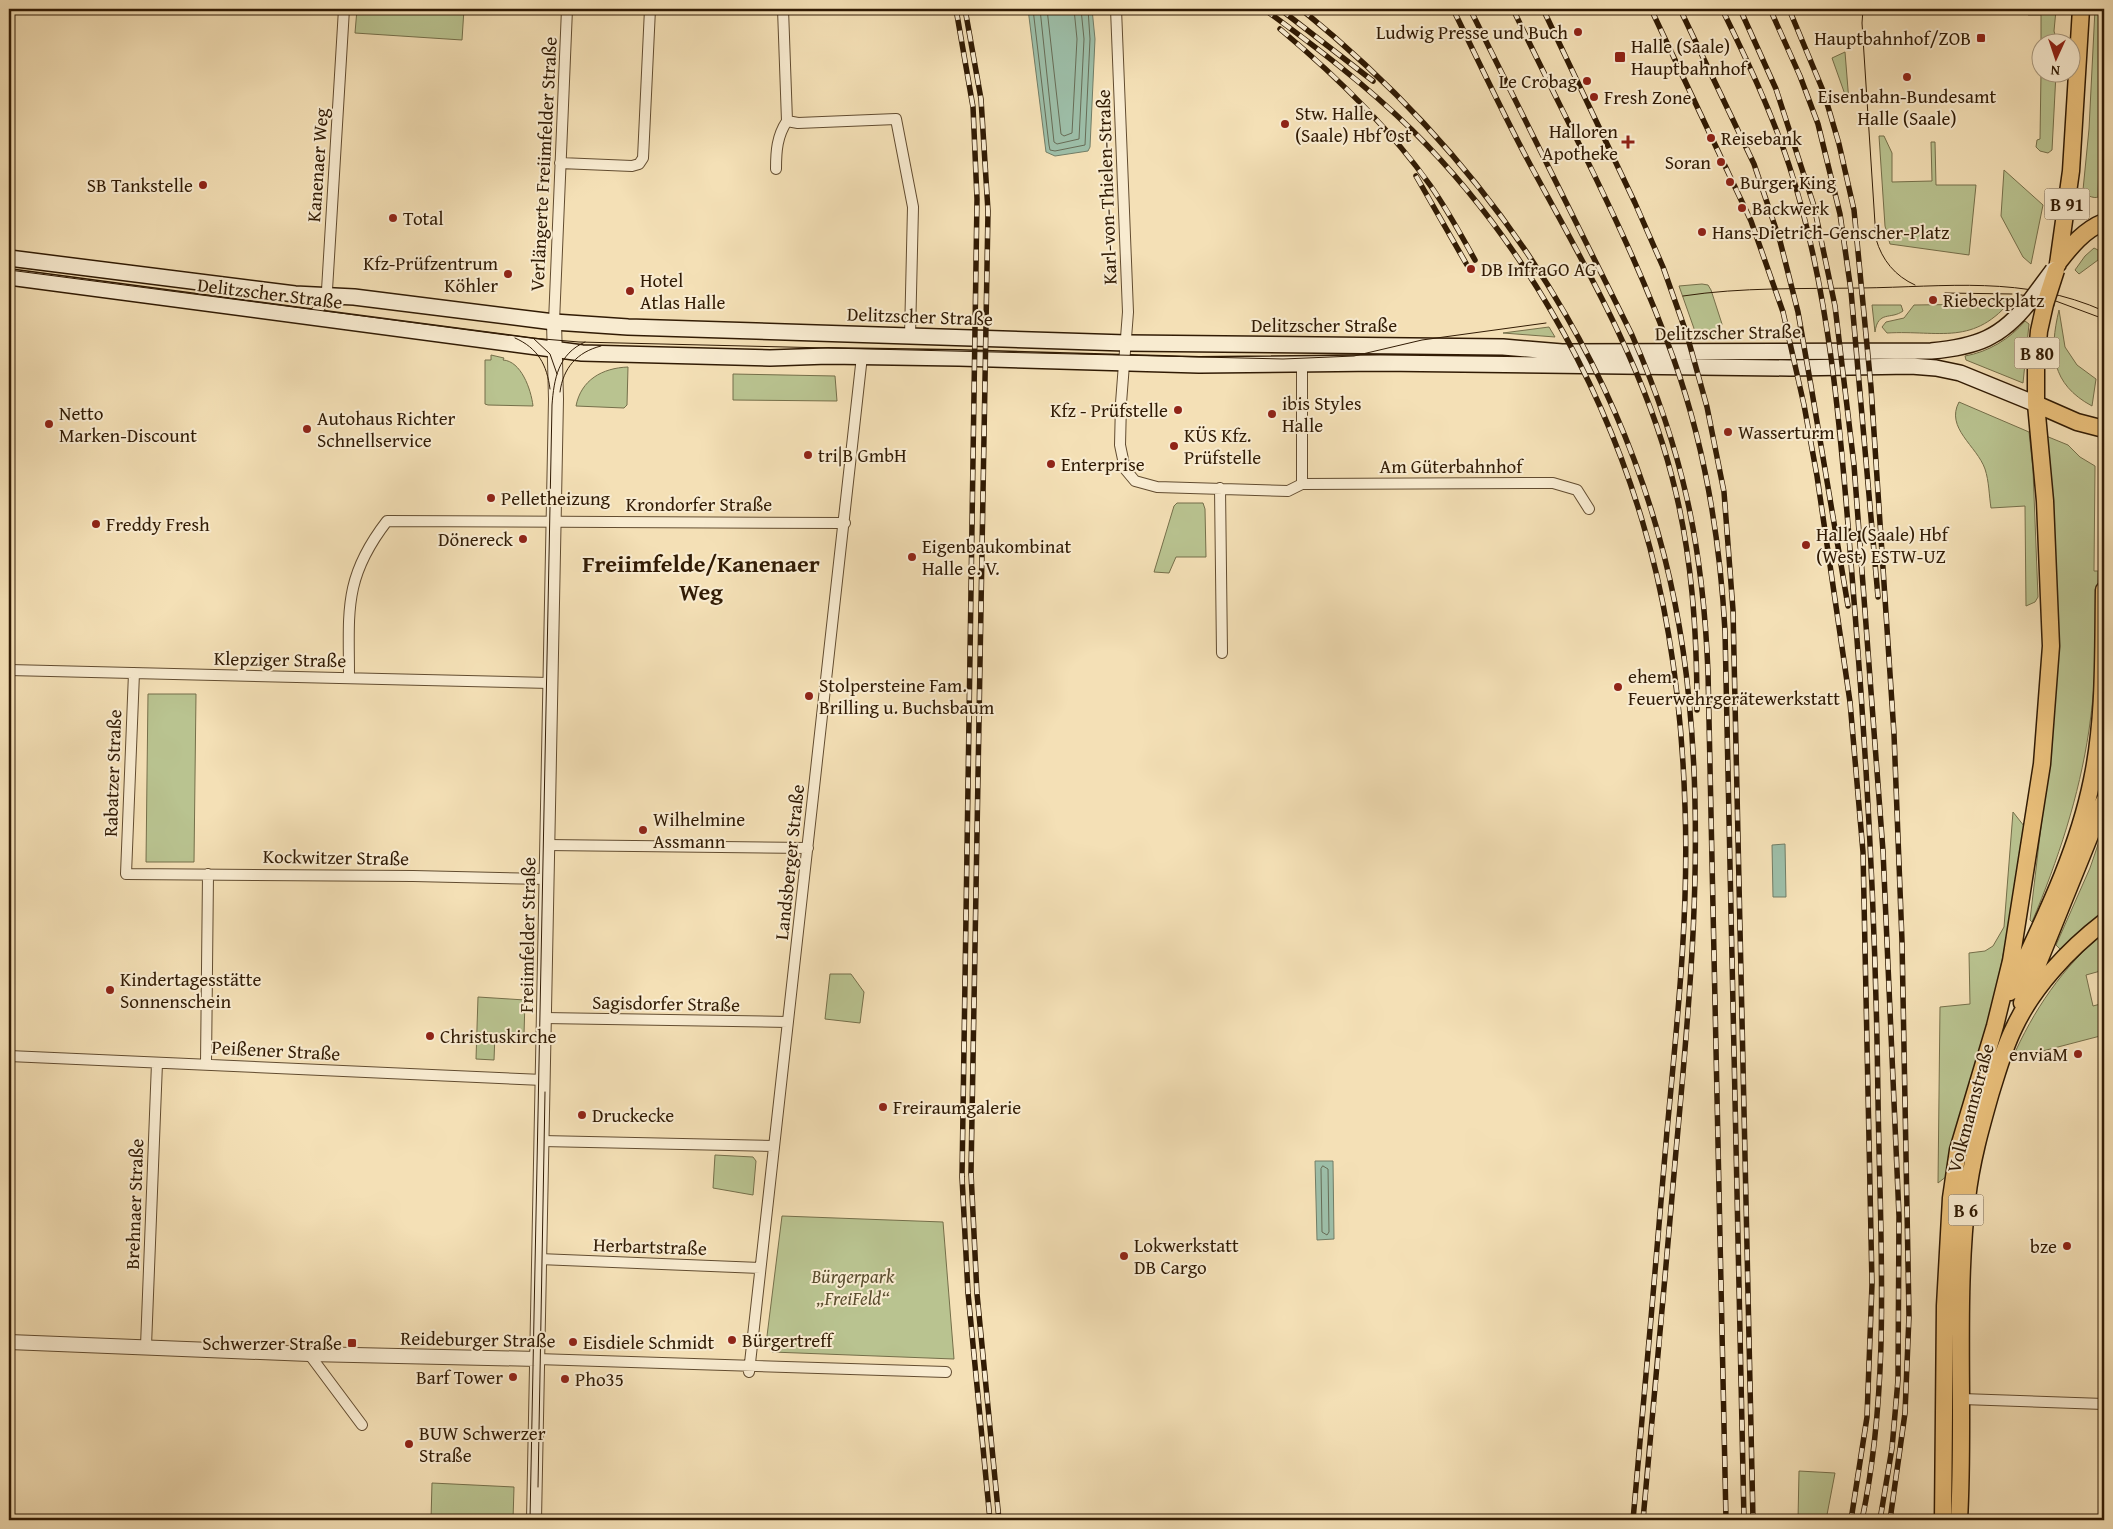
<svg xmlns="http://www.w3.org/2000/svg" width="2113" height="1529" font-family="'Gentium Book Plus',serif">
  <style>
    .green { fill: #b9c390; stroke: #756f4a }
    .water { fill: #9dbea8; stroke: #727d66 }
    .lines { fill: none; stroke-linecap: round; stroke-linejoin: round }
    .shore { stroke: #676c56; stroke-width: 1 }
    .minor-casing { stroke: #624c30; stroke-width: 12 }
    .tertiary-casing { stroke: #624c30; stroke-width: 16 }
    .secondary-casing { stroke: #311b04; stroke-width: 18 }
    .primary-casing { stroke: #311b04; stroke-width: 19 }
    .minor { stroke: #f8ebd0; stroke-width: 10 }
    .tertiary { stroke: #f8ebd0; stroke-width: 14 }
    .secondary { stroke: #f8ebd0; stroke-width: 15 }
    .primary { stroke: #eac07b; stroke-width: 16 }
    .tram { stroke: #311b04; stroke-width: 1 }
    .rail-casing { stroke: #311b04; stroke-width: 5.5 }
    .rail { stroke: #f8ebd0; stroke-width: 4; stroke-dasharray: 11; stroke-linecap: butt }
    .secondary-bridge-casing { stroke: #311b04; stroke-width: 18; stroke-linecap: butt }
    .primary-bridge-casing { stroke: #311b04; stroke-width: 19; stroke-linecap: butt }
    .secondary-bridge { stroke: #f8ebd0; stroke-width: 15 }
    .primary-bridge { stroke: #eac07b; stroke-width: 16 }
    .poi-dot { fill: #8f2418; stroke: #f8ebd0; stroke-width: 2 }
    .labels { text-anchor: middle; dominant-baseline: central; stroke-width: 4; stroke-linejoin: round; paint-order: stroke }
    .shield { fill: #f8ebd0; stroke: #6d5941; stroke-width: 1 }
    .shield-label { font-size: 18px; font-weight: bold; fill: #311b04 }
    .poi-label { font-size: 19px; fill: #311b04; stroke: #f8ebd0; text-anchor: start }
    .street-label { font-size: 19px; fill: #311b04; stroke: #f8ebd0 }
    .park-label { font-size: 19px; font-style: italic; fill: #5a4d2e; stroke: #f8ebd0 }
    .district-label { font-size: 24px; font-weight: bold; fill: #311b04; stroke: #f8ebd0 }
  </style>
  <rect width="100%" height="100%" fill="#f4e0b6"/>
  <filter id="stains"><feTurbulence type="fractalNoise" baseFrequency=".004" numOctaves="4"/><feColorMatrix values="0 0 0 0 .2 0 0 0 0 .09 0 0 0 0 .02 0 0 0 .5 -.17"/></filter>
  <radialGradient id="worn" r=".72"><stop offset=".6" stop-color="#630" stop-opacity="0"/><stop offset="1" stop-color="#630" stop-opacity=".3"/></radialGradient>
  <path class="green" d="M 357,9 L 464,9 L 462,40 L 355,33 Z
    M 2033,9 L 2056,10 L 2054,31 L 2057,42 L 2041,42 L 2041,15 L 2028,15 Z
    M 2095,9 L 2103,9 L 2098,197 C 2094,199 2084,195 2083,190 L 2089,129 Z
    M 1845,52 L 1849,102 L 1848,103 L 1832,58 Z
    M 2041,73 L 2056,73 L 2052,150 L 2048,153 L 2040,151 L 2036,147 L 2037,140 L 2040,139 Z
    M 1879,136 L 1884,136 L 1892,153 L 1892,182 L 1932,181 L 1931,142 L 1935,142 L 1936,185 L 1976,185 L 1969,255 L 1890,244 L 1885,226 Z
    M 2004,170 L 2043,205 L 2031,264 L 2023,257 L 2001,216 Z
    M 2094,248 L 2098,250 L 2098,260 L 2079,274 L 2075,270 L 2085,256 Z
    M 1702,284 L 1708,285 L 1711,290 L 1722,324 L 1719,332 L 1710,338 L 1697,337 L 1679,286 Z
    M 1994,297 L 2013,298 C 1974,347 1940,330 1887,333 L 1882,327 L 1886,322 L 1904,318 L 1914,305 L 1994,304 Z
    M 1872,305 L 1901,305 L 1903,311 C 1891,320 1878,310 1875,332 Z
    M 2059,310 L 2065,347 L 2077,365 L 2096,379 L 2092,406 C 2051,384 2049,352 2059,310 Z
    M 2025,321 L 2029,324 L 2023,383 L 1966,360 L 1965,356 C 1988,352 2010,339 2025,321 Z
    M 1549,327 L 1555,337 L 1503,333 Z
    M 491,355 L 504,358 L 503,360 C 521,361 531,389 533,406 L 488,405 L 485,404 L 485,360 L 491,360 Z
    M 628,367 L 627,405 L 624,408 L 576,406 C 581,380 602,368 628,367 Z
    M 733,374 L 835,376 L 837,401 L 733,400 Z
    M 1959,402 L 2029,432 L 2033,470 L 2038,597 L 2035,602 L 2026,606 L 2025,506 L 1991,508 C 1989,495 1989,481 1985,469 C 1977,446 1945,428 1959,402 Z
    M 2046,436 L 2068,445 L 2080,457 L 2095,466 L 2094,571 L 2098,571 C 2096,624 2097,678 2089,730 C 2079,797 2058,860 2032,922 L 2030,920 L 2052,733 Z
    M 1177,503 L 1203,503 L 1205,509 L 1206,557 L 1176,557 L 1169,573 L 1154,572 L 1174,506 Z
    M 148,694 L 196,694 L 194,862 L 146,862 Z
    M 2013,812 L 2028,831 L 1990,1020 L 1952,1142 L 1947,1176 L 1938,1183 L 1940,1007 L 1970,1004 L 1969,953 L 1985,951 L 1993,946 L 2004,927 Z
    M 2104,827 L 2104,913 L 2060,949 L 2056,945 L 2090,868 Z
    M 2104,933 L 2104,970 L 2086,975 L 2093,1006 L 2104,1003 L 2104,1035 L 2012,1059 C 2033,1011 2063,966 2104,933 Z
    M 830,974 L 851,974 L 864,992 L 860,1023 L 825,1019 Z
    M 478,997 L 525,1000 L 524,1035 L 495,1034 L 494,1060 L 476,1059 Z
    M 715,1155 L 753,1157 L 756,1161 L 753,1195 L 713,1188 Z
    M 782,1216 L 943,1222 L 954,1359 L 772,1352 L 766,1344 Z
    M 1799,1471 L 1835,1473 L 1826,1520 L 1798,1520 Z
    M 432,1483 L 514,1487 L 513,1520 L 431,1520 Z"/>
  <path class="water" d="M 1028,9 L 1092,9 L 1095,39 L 1090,147 L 1088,151 L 1055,156 L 1046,152 Z
    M 1785,844 L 1786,897 L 1773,897 L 1772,845 Z
    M 1315,1161 L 1333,1161 L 1334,1239 L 1317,1240 Z"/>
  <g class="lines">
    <path class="shore" d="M 1033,9 L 1049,145 L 1050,150 L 1055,151 L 1085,145 L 1090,39 L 1088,9
      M 1040,9 L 1054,142 L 1057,144 L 1079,139 L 1084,39 L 1081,9
      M 1047,9 L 1061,134 L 1064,136 L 1072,133 L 1077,39 L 1074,9
      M 1323,1166 L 1328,1169 L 1329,1232 L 1327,1235 L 1322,1232 L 1321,1169 Z"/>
    <g class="minor-casing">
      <path id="minor" d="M 1116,9 L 1128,312 L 1121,403 L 1120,445 L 1125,469 L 1135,481 L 1157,487 L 1288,491 L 1302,484 L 1553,483 L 1577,490 L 1589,509
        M 787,121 L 798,123 L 896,119 L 913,207 L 910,336
        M 560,163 L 632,166 L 639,164 L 643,158 L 650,9
        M 776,169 C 776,151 777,136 787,121 L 783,9
        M 311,319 L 322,304 L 327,290 L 344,9
        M 554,322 L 567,9
        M 1302,484 L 1302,365
        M 1220,488 L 1222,653
        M 9,670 L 550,683
        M 134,673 L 126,874 L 413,876 L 546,879
        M 349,678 C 349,611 343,578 387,521 L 845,523
        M 547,845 L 808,848
        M 544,1018 L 788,1022
        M 9,1056 L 543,1080
        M 206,1064 L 208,874
        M 542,1141 L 774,1146
        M 539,1259 L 760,1268
        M 146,1346 L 157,1063
        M 309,1354 L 362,1425
        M 537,1359 L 946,1372
        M 749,1372 L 862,356
        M 1962,1399 L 2104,1404"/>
    </g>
    <g class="tertiary-casing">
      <path id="tertiary" d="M 9,1342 L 309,1354 L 537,1359
        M 534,1520 L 556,399 L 554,322"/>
    </g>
    <g class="secondary-casing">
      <path id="secondary" d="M 9,258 L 295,294 L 354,297 L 554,322 L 628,327 L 1126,343 L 1503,347 L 1562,352 L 1931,351 C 1976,347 2002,338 2030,301
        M 9,277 L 582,353 L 770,358 L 828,356 L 959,358 L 1199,365 L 1380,363 L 1790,368 L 1911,366 L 1936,368 L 1960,373 L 2036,404"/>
    </g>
    <g class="primary-casing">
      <path id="primary" d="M 2058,263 C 2071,246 2084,230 2104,222
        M 2058,264 L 2071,171 L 2081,9
        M 2036,404 L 2077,422 L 2104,429
        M 2010,992 C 2042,923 2077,854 2092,780 C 2105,718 2103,653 2104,590
        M 2022,1003 L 2104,801
        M 1943,1520 L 1945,1306 L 1951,1198 L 1958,1150 L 1995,1026 L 2011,961 L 2042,764 L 2051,646 L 2045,501 L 2036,404 L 2036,365 L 2039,331 L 2045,304
        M 1959,1520 C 1965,1413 1955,1305 1967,1199 C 1971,1162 1981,1127 1991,1092 C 1998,1070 2004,1048 2014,1028 C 2033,987 2069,949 2104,922"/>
    </g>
    <use href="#minor" class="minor"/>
    <use href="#tertiary" class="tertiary"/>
    <use href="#secondary" class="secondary"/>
    <use href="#primary" class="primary"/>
    <path class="tram" d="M 1863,9 L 1862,23 L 1876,239 C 1882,260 1895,276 1915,285
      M 9,270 L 532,338 L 579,342 L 1283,359 L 1354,356 L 1422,340 L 1546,323
      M 1945,293 L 2012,294
      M 2015,294 L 2053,300 L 2104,319
      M 1683,296 C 1742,287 1802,289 1861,288 C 1946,287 2024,275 2104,311
      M 515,338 C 538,348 547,365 550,389
      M 533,338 L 550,354 L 557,374
      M 560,392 C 563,368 577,352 601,346
      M 538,1487 L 545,1092
      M 530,1520 L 552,405 C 554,379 558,354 585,342"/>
    <g class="rail-casing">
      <path id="rail" d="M 956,9 L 973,107 L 977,199 L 962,1177 L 968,1293 L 990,1520
        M 965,9 L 981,99 L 988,211 L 971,1173 L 977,1294 L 999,1520
        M 1264,9 C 1316,47 1366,85 1412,130 C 1519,236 1599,376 1642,520 C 1670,612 1682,711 1685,807 C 1689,915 1677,1023 1667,1131 C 1656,1261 1645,1390 1633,1520
        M 1280,9 L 1373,81
        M 1301,9 C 1516,183 1663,421 1689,700 C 1704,850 1690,1001 1676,1151 C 1665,1274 1655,1397 1643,1520
        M 1453,9 C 1479,62 1504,116 1532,168 C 1586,267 1644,367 1672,477 C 1692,553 1697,632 1697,710
        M 1470,9 L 1632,335 C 1683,451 1703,546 1708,672 L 1726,1520
        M 1513,9 C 1568,125 1631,239 1674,360 C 1705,447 1720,539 1725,631 L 1744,1520
        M 1543,9 L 1635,203 L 1663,267 L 1687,335 L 1707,407 L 1724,492 L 1733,610 L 1753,1520
        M 1651,9 L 1751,221 L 1783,312 L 1804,405 L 1817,476 L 1850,702 L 1863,852 L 1872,1284 L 1867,1417 L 1851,1520
        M 1680,9 L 1754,164 L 1780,241 L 1798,312 L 1811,386 L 1848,606
        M 1722,9 C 1747,60 1771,111 1789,165 C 1835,305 1843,466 1855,613 C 1868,775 1876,936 1878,1098 C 1880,1239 1891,1381 1862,1520
        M 1740,9 L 1776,89 L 1814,206 L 1835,306 L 1854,465 L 1883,851 L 1899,1216 L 1898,1380 L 1892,1448 L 1880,1520
        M 1770,9 L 1800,76 L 1818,124 L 1840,214 L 1851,291 L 1878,597
        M 1789,9 L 1824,93 L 1839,144 L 1854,210 L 1871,387 L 1894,734 L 1902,941 L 1909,1316 L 1905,1413 L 1890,1520
        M 1280,29 C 1335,75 1388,126 1430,185 C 1447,209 1461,235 1475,260
        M 1416,176 L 1467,265"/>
    </g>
    <use href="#rail" class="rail"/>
    <g class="secondary-bridge-casing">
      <path id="secondary-bridge" d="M 2030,301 L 2053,270"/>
    </g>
    <g class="primary-bridge-casing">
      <path id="primary-bridge" d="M 2045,304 L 2056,270"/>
    </g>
    <use href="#secondary-bridge" class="secondary-bridge"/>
    <use href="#primary-bridge" class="primary-bridge"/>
  </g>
  <g class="poi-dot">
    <circle cx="1578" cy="32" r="5"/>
    <rect x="1976" y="33" width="10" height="10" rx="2.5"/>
    <rect x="1614" y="51" width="12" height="12" rx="2.5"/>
    <circle cx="1907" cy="77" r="5"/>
    <circle cx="1587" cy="81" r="5"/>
    <circle cx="1594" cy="97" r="5"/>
    <circle cx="1285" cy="124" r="5"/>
    <circle cx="1711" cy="138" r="5"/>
    <path d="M1625.5 134.5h5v5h5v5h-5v5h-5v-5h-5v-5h5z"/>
    <circle cx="1721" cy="162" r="5"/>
    <circle cx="1730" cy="182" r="5"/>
    <circle cx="203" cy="185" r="5"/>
    <circle cx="1742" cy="208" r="5"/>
    <circle cx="393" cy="218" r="5"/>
    <circle cx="1702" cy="232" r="5"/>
    <circle cx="1471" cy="269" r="5"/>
    <circle cx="508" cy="274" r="5"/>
    <circle cx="630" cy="291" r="5"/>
    <circle cx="1933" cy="300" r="5"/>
    <circle cx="1178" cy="410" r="5"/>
    <circle cx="1272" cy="414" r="5"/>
    <circle cx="49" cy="424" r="5"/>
    <circle cx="307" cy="429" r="5"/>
    <circle cx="1728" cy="432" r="5"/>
    <circle cx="1174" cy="446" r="5"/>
    <circle cx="808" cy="455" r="5"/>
    <circle cx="1051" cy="464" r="5"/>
    <circle cx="491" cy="498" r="5"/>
    <circle cx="96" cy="524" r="5"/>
    <circle cx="523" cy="539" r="5"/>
    <circle cx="1806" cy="545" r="5"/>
    <circle cx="912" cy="557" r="5"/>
    <circle cx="1618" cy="687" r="5"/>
    <circle cx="809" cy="696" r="5"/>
    <circle cx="643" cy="830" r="5"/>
    <circle cx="110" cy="990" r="5"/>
    <circle cx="430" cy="1036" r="5"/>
    <circle cx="2078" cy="1054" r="5"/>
    <circle cx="883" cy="1107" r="5"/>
    <circle cx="582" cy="1115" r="5"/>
    <circle cx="2067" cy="1246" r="5"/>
    <circle cx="1124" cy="1256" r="5"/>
    <circle cx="732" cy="1340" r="5"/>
    <circle cx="573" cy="1342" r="5"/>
    <rect x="347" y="1338" width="10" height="10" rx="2.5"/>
    <circle cx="513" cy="1377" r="5"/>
    <circle cx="565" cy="1379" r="5"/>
    <circle cx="409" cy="1444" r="5"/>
  </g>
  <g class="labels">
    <g class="shield">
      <rect x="2044.5" y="188.5" width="45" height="31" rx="4"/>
      <rect x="2014.5" y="337.5" width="45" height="31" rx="4"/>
      <rect x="1948.5" y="1194.5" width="35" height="31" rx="4"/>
    </g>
    <g class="shield-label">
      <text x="2067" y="204">B 91</text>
      <text x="2037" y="353">B 80</text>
      <text x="1966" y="1210">B 6</text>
    </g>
    <g class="poi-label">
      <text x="1568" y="32" text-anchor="end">Ludwig Presse und Buch</text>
      <text x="1971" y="38" text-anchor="end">Hauptbahnhof/ZOB</text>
      <text x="1631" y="46">Halle (Saale)<tspan x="1631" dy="22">Hauptbahnhof</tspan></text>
      <text x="1577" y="81" text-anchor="end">Le Crobag</text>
      <text x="1907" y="96" text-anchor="middle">Eisenbahn-Bundesamt<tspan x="1907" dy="22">Halle (Saale)</tspan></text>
      <text x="1604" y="97">Fresh Zone</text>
      <text x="1295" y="113">Stw. Halle<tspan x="1295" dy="22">(Saale) Hbf Ost</tspan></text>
      <text x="1618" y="131" text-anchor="end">Halloren<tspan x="1618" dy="22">Apotheke</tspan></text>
      <text x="1721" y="138">Reisebank</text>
      <text x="1711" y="162" text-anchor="end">Soran</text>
      <text x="1740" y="182">Burger King</text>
      <text x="193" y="185" text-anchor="end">SB Tankstelle</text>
      <text x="1752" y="208">Backwerk</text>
      <text x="403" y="218">Total</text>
      <text x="1712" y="232">Hans-Dietrich-Genscher-Platz</text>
      <text x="498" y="263" text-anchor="end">Kfz-Prüfzentrum<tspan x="498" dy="22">Köhler</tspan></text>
      <text x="1481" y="269">DB InfraGO AG</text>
      <text x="640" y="280">Hotel<tspan x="640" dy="22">Atlas Halle</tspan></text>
      <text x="1943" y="300">Riebeckplatz</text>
      <text x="1282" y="403">ibis Styles<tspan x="1282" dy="22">Halle</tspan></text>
      <text x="1168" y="410" text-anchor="end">Kfz - Prüfstelle</text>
      <text x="59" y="413">Netto<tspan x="59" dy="22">Marken-Discount</tspan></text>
      <text x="317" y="418">Autohaus Richter<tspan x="317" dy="22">Schnellservice</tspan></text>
      <text x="1738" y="432">Wasserturm</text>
      <text x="1184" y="435">KÜS Kfz.<tspan x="1184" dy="22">Prüfstelle</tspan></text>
      <text x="818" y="455">tri|B GmbH</text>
      <text x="1061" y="464">Enterprise</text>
      <text x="501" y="498">Pelletheizung</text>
      <text x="106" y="524">Freddy Fresh</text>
      <text x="1816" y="534">Halle (Saale) Hbf<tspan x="1816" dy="22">(West) ESTW-UZ</tspan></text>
      <text x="513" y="539" text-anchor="end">Dönereck</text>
      <text x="922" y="546">Eigenbaukombinat<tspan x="922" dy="22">Halle e. V.</tspan></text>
      <text x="1628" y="676">ehem.<tspan x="1628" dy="22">Feuerwehrgerätewerkstatt</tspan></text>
      <text x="819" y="685">Stolpersteine Fam.<tspan x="819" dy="22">Brilling u. Buchsbaum</tspan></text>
      <text x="653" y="819">Wilhelmine<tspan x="653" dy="22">Assmann</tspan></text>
      <text x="120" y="979">Kindertagesstätte<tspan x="120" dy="22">Sonnenschein</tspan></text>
      <text x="440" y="1036">Christuskirche</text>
      <text x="2068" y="1054" text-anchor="end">enviaM</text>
      <text x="893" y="1107">Freiraumgalerie</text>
      <text x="592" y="1115">Druckecke</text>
      <text x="1134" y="1245">Lokwerkstatt<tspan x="1134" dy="22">DB Cargo</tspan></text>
      <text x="2057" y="1246" text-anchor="end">bze</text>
      <text x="742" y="1340">Bürgertreff</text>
      <text x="583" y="1342">Eisdiele Schmidt</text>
      <text x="342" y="1343" text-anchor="end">Schwerzer Straße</text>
      <text x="503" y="1377" text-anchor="end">Barf Tower</text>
      <text x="575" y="1379">Pho35</text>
      <text x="419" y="1433">BUW Schwerzer<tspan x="419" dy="22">Straße</tspan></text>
    </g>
    <g class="street-label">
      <text transform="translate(543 164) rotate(-87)">Verlängerte Freiimfelder Straße</text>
      <text transform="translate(317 165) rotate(-86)">Kanenaer Weg</text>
      <text transform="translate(1106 187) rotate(-92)">Karl-von-Thielen-Straße</text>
      <text transform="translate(270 293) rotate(7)">Delitzscher Straße</text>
      <text transform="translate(920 316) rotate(2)">Delitzscher Straße</text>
      <text x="1324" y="325">Delitzscher Straße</text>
      <text transform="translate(1728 332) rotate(-1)">Delitzscher Straße</text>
      <text x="1451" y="466">Am Güterbahnhof</text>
      <text x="699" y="504">Krondorfer Straße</text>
      <text transform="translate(280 659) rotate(1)">Klepziger Straße</text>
      <text transform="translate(112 773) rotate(-88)">Rabatzer Straße</text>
      <text transform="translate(336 857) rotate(1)">Kockwitzer Straße</text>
      <text transform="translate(789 862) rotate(-84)">Landsberger Straße</text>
      <text transform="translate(527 935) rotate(-89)">Freiimfelder Straße</text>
      <text transform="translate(666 1003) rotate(1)">Sagisdorfer Straße</text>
      <text transform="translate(276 1050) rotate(3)">Peißener Straße</text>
      <text transform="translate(1970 1108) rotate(-75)">Volkmannstraße</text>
      <text transform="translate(134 1204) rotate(-88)">Brehnaer Straße</text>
      <text transform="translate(650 1246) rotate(2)">Herbartstraße</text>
      <text transform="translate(478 1339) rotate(1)">Reideburger Straße</text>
    </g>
    <g class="park-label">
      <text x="853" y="1276">Bürgerpark<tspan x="853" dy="22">„FreiFeld“</tspan></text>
    </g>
    <g class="district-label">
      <text x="701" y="563">Freiimfelde/Kanenaer<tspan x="701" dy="28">Weg</tspan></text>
    </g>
  </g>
  <rect width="2113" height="1529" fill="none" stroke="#f4e0b6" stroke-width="30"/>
  <rect x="10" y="10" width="2093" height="1509" fill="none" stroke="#311b04" stroke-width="2.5"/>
  <rect x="15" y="15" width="2083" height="1499" fill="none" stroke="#311b04"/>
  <g transform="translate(2056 58) rotate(183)"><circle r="24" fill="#f8ebd0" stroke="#a8987e"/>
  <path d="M0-4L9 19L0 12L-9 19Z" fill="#8f2418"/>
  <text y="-8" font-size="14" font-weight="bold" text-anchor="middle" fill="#311b04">N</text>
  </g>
  <rect width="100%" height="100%" filter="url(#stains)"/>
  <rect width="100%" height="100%" fill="url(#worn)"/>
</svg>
